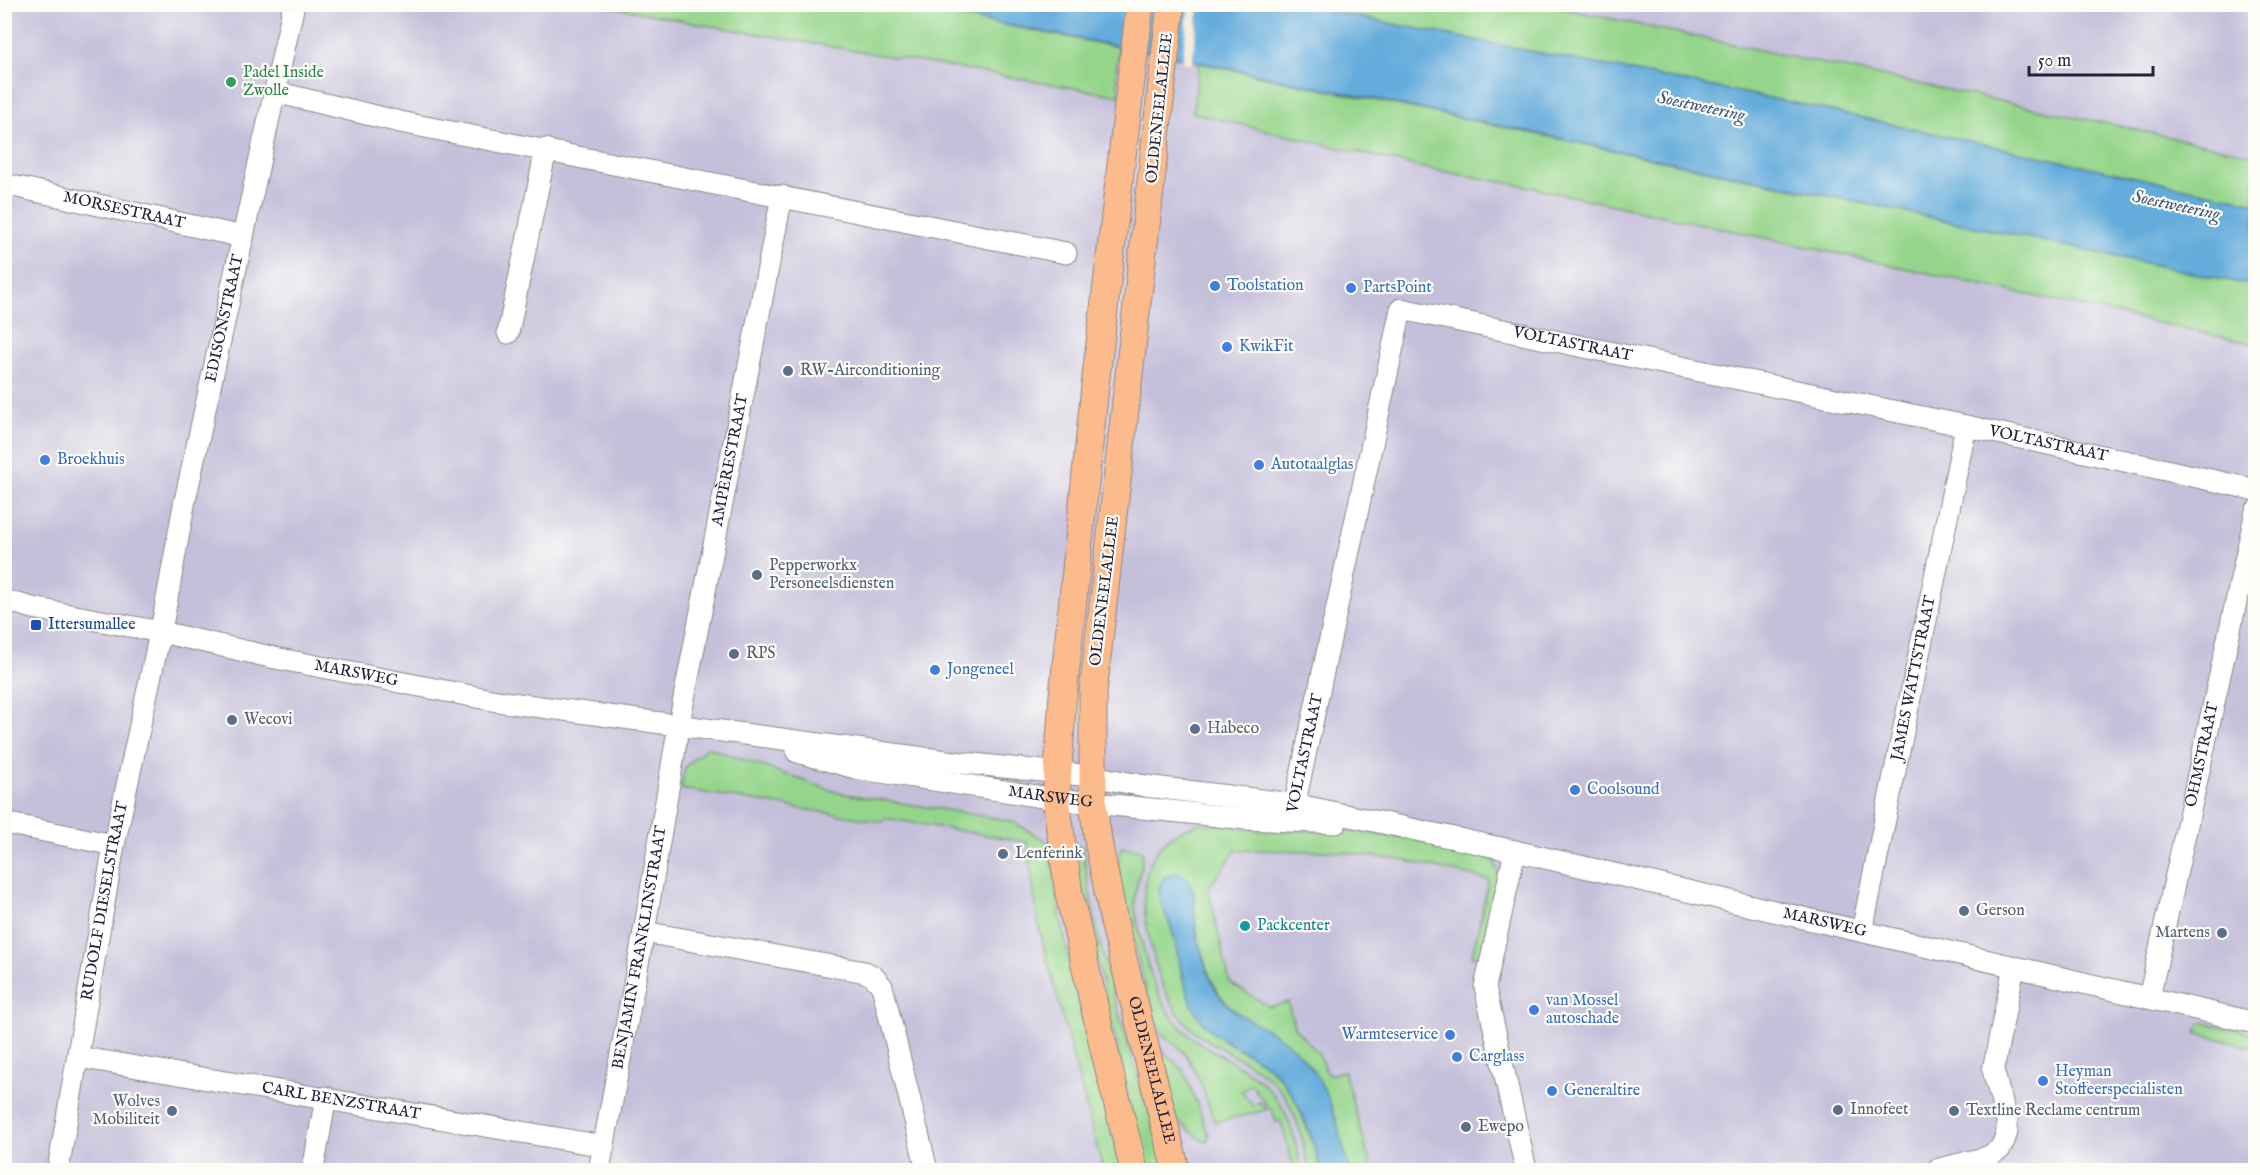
<svg xmlns="http://www.w3.org/2000/svg" width="2260" height="1175" font-family="'IM FELL English',serif">
  <style>
    .industrial { fill: #c5c0da }
    .green { fill: #95d58b; stroke: #5c7c63; stroke-width: 1.5 }
    .water { fill: #63acdb; stroke: #42678b; stroke-width: 1.5 }
    .pier { fill: #f7ead7 }
    .lines { fill: none; stroke-linecap: round; stroke-linejoin: round }
    .minor-casing { stroke: #8c8689; stroke-width: 23 }
    .major-casing { stroke: #8c8689; stroke-width: 29 }
    .minor { stroke: #fff; stroke-width: 21 }
    .major { stroke: #fbbb8c; stroke-width: 27 }
    .leisure-dot { fill: #2e9e5b; stroke: #fdfcf7; stroke-width: 2 }
    .shop-dot { fill: #3f7fe0; stroke: #fdfcf7; stroke-width: 2 }
    .service-dot { fill: #5c6f8a; stroke: #fdfcf7; stroke-width: 2 }
    .transit-dot { fill: #1a4fb4; stroke: #fdfcf7; stroke-width: 2 }
    .culture-dot { fill: #0f9aa8; stroke: #fdfcf7; stroke-width: 2 }
    .labels { text-anchor: middle; dominant-baseline: central; stroke-width: 4.5; stroke-linejoin: round; paint-order: stroke }
    .leisure-label { font-size: 16px; fill: #27864d; stroke: #fdfcf7; text-anchor: start }
    .street-label { font-size: 16px; fill: #22223b; stroke: #fdfcf7 }
    .shop-label { font-size: 16px; fill: #366cbe; stroke: #fdfcf7; text-anchor: start }
    .service-label { font-size: 16px; fill: #4e5e75; stroke: #fdfcf7; text-anchor: start }
    .transit-label { font-size: 16px; fill: #164399; stroke: #fdfcf7; text-anchor: start }
    .culture-label { font-size: 16px; fill: #0d838f; stroke: #fdfcf7; text-anchor: start }
    .water-label { font-size: 18px; font-style: italic; fill: #3c597b; stroke: #fdfcf7 }
  </style>
  <rect width="100%" height="100%" fill="#fdfcf7"/>
  <filter id="ink" filterUnits="userSpaceOnUse"><feTurbulence type="fractalNoise" baseFrequency=".0167" numOctaves="2"/><feDisplacementMap in="SourceGraphic" scale="12" xChannelSelector="R" yChannelSelector="G"/><feConvolveMatrix kernelMatrix="1 2 1 2 8 2 1 2 1" color-interpolation-filters="sRGB"/></filter>
  <filter id="wash" filterUnits="userSpaceOnUse"><feTurbulence type="fractalNoise" baseFrequency=".008" numOctaves="4" result="noise"/><feDisplacementMap in="SourceGraphic" scale="24" xChannelSelector="R" yChannelSelector="G"/><feGaussianBlur stdDeviation="1.35" result="paint"/><feColorMatrix in="noise" values="0 0 0 0 0 0 0 0 0 0 0 0 0 0 0 0 0 1.4 0 .05"/><feComposite in="paint" operator="in"/></filter>
  <g filter="url(#wash)">
    <rect width="100%" height="100%" fill="#f7ead7"/>
    <path class="industrial" d="M 5,5 L 2255,5 L 2255,1170 L 5,1170 Z"/>
    <path class="green" d="M 604,5 L 901,5 L 1119,47 L 1116,72 L 1120,96 L 700,24 Z
      M 1297,5 L 1546,5 L 2255,155 L 2255,203 L 1799,104 Z
      M 1199,63 L 2255,286 L 2255,344 L 1530,187 L 1419,167 L 1193,113 Z
      M 707,747 L 839,793 L 990,817 L 1013,822 L 1050,843 C 1062,954 1094,1063 1123,1170 L 1103,1170 L 1039,928 L 1027,842 L 885,818 L 883,822 L 681,789 L 685,767 Z
      M 1200,823 L 1260,830 L 1356,832 L 1409,838 L 1485,855 L 1495,862 L 1499,875 L 1483,953 L 1476,957 L 1472,956 L 1489,880 L 1407,861 L 1334,851 L 1236,850 L 1208,889 L 1230,983 L 1270,1007 L 1288,1002 L 1294,1027 L 1318,1053 L 1328,1075 L 1344,1071 L 1372,1170 L 1349,1170 L 1339,1132 L 1234,1010 C 1210,990 1201,956 1196,926 C 1192,909 1198,890 1184,876 L 1165,914 L 1172,930 L 1183,980 L 1206,1025 L 1224,1041 L 1262,1061 L 1281,1079 L 1296,1101 L 1314,1146 L 1321,1170 L 1309,1170 C 1303,1143 1298,1112 1280,1090 C 1256,1060 1217,1052 1190,1027 C 1167,1004 1158,977 1151,946 C 1138,893 1138,841 1200,823 Z
      M 1071,845 L 1083,846 C 1095,958 1136,1063 1166,1170 L 1145,1170 Z
      M 1121,847 L 1139,849 L 1143,853 C 1142,868 1136,883 1135,898 C 1134,913 1139,928 1142,943 C 1152,984 1165,1022 1203,1045 C 1230,1062 1261,1074 1279,1102 C 1292,1122 1296,1147 1302,1170 L 1294,1170 L 1281,1121 L 1276,1122 L 1272,1110 L 1270,1110 L 1251,1084 L 1242,1091 L 1253,1106 L 1260,1102 L 1266,1110 L 1215,1122 L 1199,1079 L 1188,1058 L 1181,1049 L 1163,1035 L 1153,1019 L 1121,889 L 1118,863 Z
      M 2206,1023 L 2255,1034 L 2255,1048 L 2196,1033 L 2200,1025 Z
      M 1162,1050 L 1184,1071 L 1208,1133 L 1209,1137 L 1206,1141 L 1203,1141 L 1175,1119 L 1160,1051 Z"/>
    <path class="water" d="M 901,5 L 1297,5 L 1799,104 L 2255,203 L 2255,286 L 1180,58 Z
      M 1177,873 C 1181,875 1186,876 1188,880 C 1198,894 1193,910 1195,925 C 1199,946 1206,972 1216,990 C 1229,1014 1257,1022 1278,1036 C 1327,1070 1336,1116 1349,1170 L 1321,1170 C 1312,1139 1302,1104 1281,1079 C 1261,1055 1229,1048 1207,1027 C 1184,1005 1181,962 1173,933 C 1169,917 1156,903 1160,885 C 1162,877 1169,874 1177,873 Z"/>
    <path class="pier" d="M 1189,5 L 1199,5 L 1192,64 L 1182,62 Z"/>
  </g>
  <g filter="url(#ink)">
    <g class="lines">
      <g class="minor-casing">
        <g id="minor">
          <path d="M 275,92 L 400,122 L 1066,253"/>
          <path id="s1" d="M 4,184 L 243,237"/>
          <path d="M 508,333 L 546,149"/>
          <path id="s2" d="M 4,600 L 33,608 L 161,632 L 275,658 L 497,701 L 954,762 L 1092,776 L 1145,786 L 1294,804 L 1515,851 L 2256,1023"/>
          <path id="s3" d="M 797,752 L 855,768 L 1056,799 L 1246,819 L 1336,823"/>
          <path id="s4" d="M 1291,821 L 1401,309 L 1966,426 L 2256,490"/>
          <path d="M 4,823 L 114,845"/>
          <path d="M 1515,851 L 1485,987 L 1526,1170"/>
          <path id="s5" d="M 1862,931 L 1966,426"/>
          <path d="M 644,932 L 865,972 L 873,976 L 882,986 L 927,1170"/>
          <path id="s6" d="M 2149,998 L 2256,511"/>
          <path id="s7" d="M 78,1057 L 604,1146"/>
          <path id="s8" d="M 58,1170 L 114,845 L 164,615 L 184,505 L 294,4"/>
          <path d="M 313,1170 L 326,1097"/>
          <path id="s9" d="M 599,1170 L 644,932 L 679,724 L 782,196"/>
          <path d="M 1936,1170 L 1988,1157 L 2000,1149 L 2004,1141 L 2007,1132 L 2007,1121 L 1993,1070 L 2014,967"/>
        </g>
      </g>
      <g class="major-casing">
        <g id="major">
          <path id="s10" d="M 1171,4 L 1093,693 L 1093,804 L 1098,840 L 1114,922 L 1176,1170"/>
          <path d="M 1134,1170 L 1104,1049 L 1069,894 L 1056,799 L 1063,695 L 1096,377 L 1140,4"/>
        </g>
      </g>
      <use href="#minor" class="minor"/>
      <use href="#major" class="major"/>
    </g>
  </g>
  <circle class="leisure-dot" cx="231" cy="82" r="6"/>
  <g class="shop-dot">
    <circle cx="1215" cy="286" r="6"/>
    <circle cx="1351" cy="288" r="6"/>
    <circle cx="1227" cy="347" r="6"/>
    <circle cx="45" cy="460" r="6"/>
    <circle cx="1259" cy="465" r="6"/>
    <circle cx="935" cy="670" r="6"/>
    <circle cx="1575" cy="790" r="6"/>
    <circle cx="1534" cy="1010" r="6"/>
    <circle cx="1450" cy="1035" r="6"/>
    <circle cx="1457" cy="1057" r="6"/>
    <circle cx="2043" cy="1081" r="6"/>
    <circle cx="1552" cy="1091" r="6"/>
  </g>
  <g class="service-dot">
    <circle cx="788" cy="371" r="6"/>
    <circle cx="757" cy="575" r="6"/>
    <circle cx="734" cy="654" r="6"/>
    <circle cx="232" cy="720" r="6"/>
    <circle cx="1195" cy="729" r="6"/>
    <circle cx="1003" cy="854" r="6"/>
    <circle cx="1964" cy="911" r="6"/>
    <circle cx="2222" cy="933" r="6"/>
    <circle cx="1838" cy="1110" r="6"/>
    <circle cx="172" cy="1111" r="6"/>
    <circle cx="1954" cy="1111" r="6"/>
    <circle cx="1466" cy="1127" r="6"/>
  </g>
  <rect class="transit-dot" x="30" y="619" width="12" height="12" rx="3"/>
  <circle class="culture-dot" cx="1245" cy="926" r="6"/>
  <g class="labels">
    <g class="leisure-label">
      <text x="243" y="73">Padel Inside<tspan x="243" dy="18">Zwolle</tspan></text>
    </g>
    <g class="street-label">
      <text transform="translate(1160 108) rotate(-84)">OLDENEELALLEE</text>
      <text stroke="none"><textPath href="#s1" startOffset="123">MORSESTRAAT</textPath></text>
      <text stroke="none"><textPath href="#s8" startOffset="868">EDISONSTRAAT</textPath></text>
      <text stroke="none"><textPath href="#s4" startOffset="699">VOLTASTRAAT</textPath></text>
      <text stroke="none"><textPath href="#s4" startOffset="1185">VOLTASTRAAT</textPath></text>
      <text stroke="none"><textPath href="#s9" startOffset="722">AMPÈRESTRAAT</textPath></text>
      <text transform="translate(1105 591) rotate(-83)">OLDENEELALLEE</text>
      <text stroke="none"><textPath href="#s2" startOffset="360">MARSWEG</textPath></text>
      <text stroke="none"><textPath href="#s5" startOffset="258">JAMES WATTSTRAAT</textPath></text>
      <text stroke="none"><textPath href="#s4" startOffset="69">VOLTASTRAAT</textPath></text>
      <text stroke="none"><textPath href="#s6" startOffset="249">OHMSTRAAT</textPath></text>
      <text stroke="none"><textPath href="#s3" startOffset="258">MARSWEG</textPath></text>
      <text stroke="none"><textPath href="#s8" startOffset="273">RUDOLF DIESELSTRAAT</textPath></text>
      <text stroke="none"><textPath href="#s2" startOffset="1851">MARSWEG</textPath></text>
      <text stroke="none"><textPath href="#s9" startOffset="226">BENJAMIN FRANKLINSTRAAT</textPath></text>
      <text stroke="none"><textPath href="#s10" startOffset="1077">OLDENEELALLEE</textPath></text>
      <text stroke="none"><textPath href="#s7" startOffset="267">CARL BENZSTRAAT</textPath></text>
    </g>
    <g class="shop-label">
      <text x="1227" y="286">Toolstation</text>
      <text x="1363" y="288">PartsPoint</text>
      <text x="1239" y="347">KwikFit</text>
      <text x="57" y="460">Broekhuis</text>
      <text x="1271" y="465">Autotaalglas</text>
      <text x="947" y="670">Jongeneel</text>
      <text x="1587" y="790">Coolsound</text>
      <text x="1546" y="1001">van Mossel<tspan x="1546" dy="18">autoschade</tspan></text>
      <text x="1438" y="1035" text-anchor="end">Warmteservice</text>
      <text x="1469" y="1057">Carglass</text>
      <text x="2055" y="1072">Heyman<tspan x="2055" dy="18">Stoffeerspecialisten</tspan></text>
      <text x="1564" y="1091">Generaltire</text>
    </g>
    <g class="service-label">
      <text x="800" y="371">RW-Airconditioning</text>
      <text x="769" y="566">Pepperworkx<tspan x="769" dy="18">Personeelsdiensten</tspan></text>
      <text x="746" y="654">RPS</text>
      <text x="244" y="720">Wecovi</text>
      <text x="1207" y="729">Habeco</text>
      <text x="1015" y="854">Lenferink</text>
      <text x="1976" y="911">Gerson</text>
      <text x="2210" y="933" text-anchor="end">Martens</text>
      <text x="160" y="1102" text-anchor="end">Wolves<tspan x="160" dy="18">Mobiliteit</tspan></text>
      <text x="1850" y="1110">Innofeet</text>
      <text x="1966" y="1111">Textline Reclame centrum</text>
      <text x="1478" y="1127">Ewepo</text>
    </g>
    <g class="transit-label">
      <text x="48" y="625">Ittersumallee</text>
    </g>
    <g class="culture-label">
      <text x="1257" y="926">Packcenter</text>
    </g>
    <g class="water-label">
      <text transform="translate(1701 107) rotate(12)">Soestwetering</text>
      <text transform="translate(2176 206) rotate(12)">Soestwetering</text>
    </g>
  </g>
  <rect width="2260" height="1175" fill="none" stroke="#fdfcf7" stroke-width="24"/>
  <path d="M2029 66v9h124v-9" fill="none" stroke="#22223b" stroke-width="3"/>
  <text x="2038" y="66" font-size="18" fill="#22223b" stroke="#fdfcf7" stroke-width="4.5" paint-order="stroke">50 m</text>
</svg>
